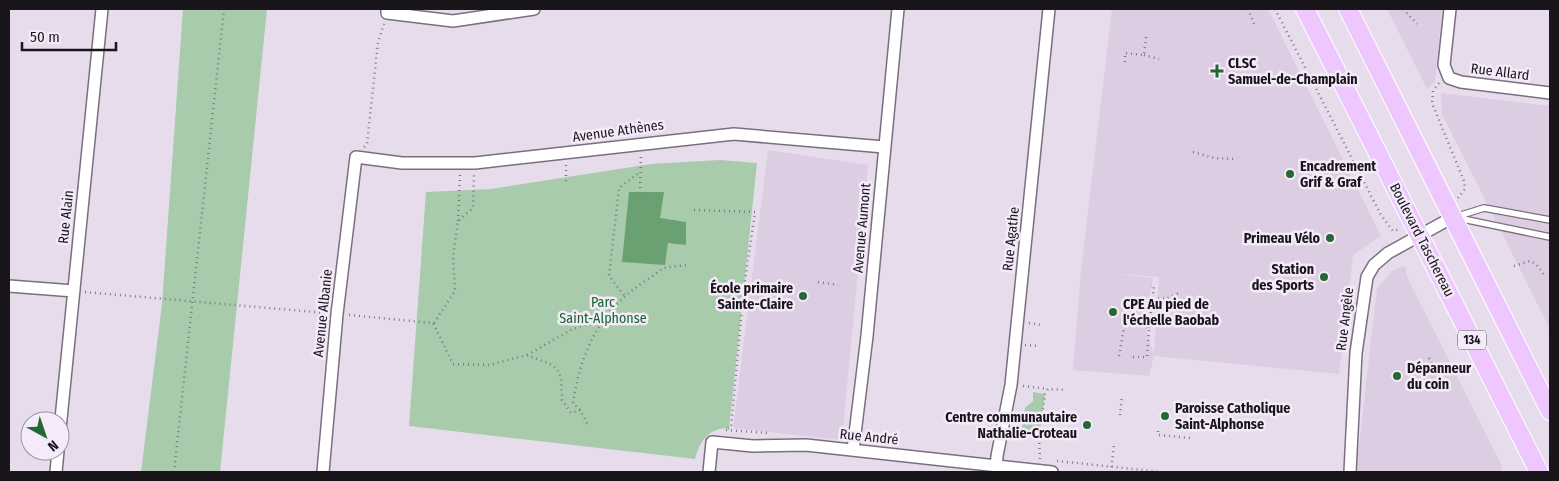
<svg xmlns="http://www.w3.org/2000/svg" width="1559" height="481" font-family="'Fira Sans Condensed',sans-serif">
  <style>
    .built { fill: #dccde3; fill-rule: evenodd }
    .green { fill: #a8cbac }
    .water { fill: #69a172 }
    .lines { fill: none; stroke-linecap: round; stroke-linejoin: round }
    .service-casing { stroke: #796f7d; stroke-width: 8 }
    .minor-casing { stroke: #796f7d; stroke-width: 14 }
    .primary-casing { stroke: #fff; stroke-width: 20 }
    .path { stroke: #7f7883; stroke-width: 2.5; stroke-dasharray: 1 4; stroke-linecap: butt }
    .service { stroke: #fff; stroke-width: 5.5 }
    .minor { stroke: #fff; stroke-width: 11 }
    .primary { stroke: #edc7fe; stroke-width: 18 }
    .poi-dot { fill: #236834; stroke: #f4eaf9; stroke-width: 2 }
    .labels { text-anchor: middle; dominant-baseline: central; stroke-width: 5; stroke-linejoin: round; paint-order: stroke }
    .shield { fill: #f4eaf9; stroke: #5b565e; stroke-width: 1 }
    .shield-label { font-size: 12px; font-weight: bold; fill: #19161b }
    .poi-label { font-size: 14px; font-weight: bold; fill: #19161b; stroke: #f4eaf9; text-anchor: start }
    .street-label { font-size: 14px; fill: #19161b; stroke: #f4eaf9 }
    .park-label { font-size: 14px; fill: #11672c; stroke: #f4eaf9 }
  </style>
  <rect width="100%" height="100%" fill="#e7dcec"/>
  <path class="built" d="M 1112,9 L 1268,9 L 1381,236 L 1353,255 L 1339,374 L 1154,356 L 1149,376 L 1073,370 L 1081,270 ZM 1107,273 L 1159,277 L 1154,354 L 1146,329 L 1149,298 L 1153,278 Z
    M 1387,9 L 1442,9 L 1435,81 L 1427,89 Z
    M 1441,93 L 1550,106 L 1550,329 L 1442,114 Z
    M 768,150 L 868,165 L 842,440 L 733,428 Z
    M 1405,266 L 1408,279 L 1503,468 L 1499,472 L 1356,472 L 1377,288 L 1393,270 Z"/>
  <path class="green" d="M 183,9 L 267,9 L 220,472 L 141,472 L 162,304 Z
    M 720,160 L 757,163 L 729,428 C 709,428 700,440 695,459 L 409,426 L 426,192 L 491,189 L 651,164 Z
    M 1033,392 L 1045,394 L 1039,436 L 1026,435 L 1022,428 L 1025,408 L 1033,401 Z"/>
  <path class="water" d="M 629,192 L 664,192 L 660,218 L 686,222 L 686,245 L 668,243 L 665,265 L 622,262 Z"/>
  <g class="lines">
    <g class="service-casing">
      <path id="service" d="M 1455,217 L 1484,208 L 1550,220
        M 1458,218 L 1550,237"/>
    </g>
    <g class="minor-casing">
      <path id="minor" d="M 387,9 L 387,13 L 453,21 L 534,9
        M 1450,9 L 1444,65 L 1449,78 L 1461,82 L 1550,93
        M 9,286 L 74,291
        M 60,429 L 102,9
        M 853,450 L 867,336 L 898,9
        M 56,472 L 58,451
        M 323,472 L 337,314 L 356,157 L 402,163 L 475,163 L 734,134 L 884,147
        M 709,472 L 712,442 L 753,446 L 806,445 L 1052,472
        M 996,472 L 997,456 L 1011,385 L 1049,9
        M 1350,472 L 1356,353 L 1367,277 L 1374,265 L 1388,253 L 1453,217"/>
    </g>
    <g class="primary-casing">
      <path id="primary" d="M 1305,9 L 1539,472
        M 1348,9 L 1550,411"/>
    </g>
    <path class="path" d="M 1248,9 L 1254,24
      M 1275,9 L 1381,215 L 1393,231 L 1400,229
      M 1403,9 L 1417,24
      M 1144,55 L 1159,59
      M 1125,62 L 1125,53 L 1144,55 L 1146,37
      M 1439,83 L 1433,91 L 1432,103 L 1464,181 L 1465,189 L 1458,198
      M 364,147 L 367,144 L 378,42 L 384,24
      M 1193,152 L 1214,158 L 1234,159
      M 566,165 L 566,183
      M 640,193 L 641,154
      M 694,210 L 755,212 L 744,287 L 731,427 L 726,429
      M 458,221 L 460,175
      M 1514,266 L 1530,261 L 1536,264 L 1545,276
      M 818,282 L 838,285
      M 85,292 L 326,313
      M 624,295 L 609,276 L 619,188 L 640,172
      M 1153,298 L 1166,299 L 1181,292
      M 349,315 L 433,323 L 453,364 L 489,365 L 527,355 L 550,364 L 557,369 L 561,377 L 562,400 L 571,413 L 580,410 L 589,427
      M 434,323 L 455,291 L 453,257 L 458,221 L 473,208 L 474,174
      M 1029,323 L 1041,325
      M 1149,328 L 1154,286 L 1151,286
      M 1550,336 L 1550,335
      M 1025,345 L 1039,346
      M 527,355 L 571,330 L 603,318
      M 1119,356 L 1124,327
      M 1133,357 L 1147,357 L 1149,328 L 1146,327
      M 1429,358 L 1440,380
      M 1023,386 L 1048,389
      M 580,410 L 573,403 C 581,350 600,311 645,281 C 652,277 658,271 665,268 C 671,266 681,266 688,265
      M 1120,415 L 1122,396
      M 726,430 L 768,433
      M 1158,431 L 1158,435 L 1190,438
      M 1040,459 L 1039,436 L 1045,394 L 1048,389 L 1065,390
      M 1057,461 L 1162,472
      M 174,472 L 224,9
      M 1111,472 L 1114,444"/>
    <use href="#service" class="service"/>
    <use href="#minor" class="minor"/>
    <use href="#primary" class="primary"/>
  </g>
  <g class="poi-dot">
    <path d="M1214.5 63.5h5v5h5v5h-5v5h-5v-5h-5v-5h5z"/>
    <circle cx="1290" cy="174" r="5"/>
    <circle cx="1330" cy="238" r="5"/>
    <circle cx="1324" cy="277" r="5"/>
    <circle cx="803" cy="296" r="5"/>
    <circle cx="1113" cy="312" r="5"/>
    <circle cx="1397" cy="376" r="5"/>
    <circle cx="1165" cy="416" r="5"/>
    <circle cx="1087" cy="425" r="5"/>
  </g>
  <g class="labels">
    <rect class="shield" x="1458" y="330.5" width="28" height="19" rx="4"/>
    <g class="shield-label">
      <text x="1472" y="340">134</text>
    </g>
    <g class="poi-label">
      <text x="1228" y="63">CLSC<tspan x="1228" dy="16">Samuel-de-Champlain</tspan></text>
      <text x="1300" y="166">Encadrement<tspan x="1300" dy="16">Grif &amp; Graf</tspan></text>
      <text x="1320" y="238" text-anchor="end">Primeau Vélo</text>
      <text x="1314" y="269" text-anchor="end">Station<tspan x="1314" dy="16">des Sports</tspan></text>
      <text x="793" y="288" text-anchor="end">École primaire<tspan x="793" dy="16">Sainte-Claire</tspan></text>
      <text x="1123" y="304">CPE Au pied de<tspan x="1123" dy="16">l'échelle Baobab</tspan></text>
      <text x="1407" y="368">Dépanneur<tspan x="1407" dy="16">du coin</tspan></text>
      <text x="1175" y="408">Paroisse Catholique<tspan x="1175" dy="16">Saint-Alphonse</tspan></text>
      <text x="1077" y="417" text-anchor="end">Centre communautaire<tspan x="1077" dy="16">Nathalie-Croteau</tspan></text>
    </g>
    <g class="street-label">
      <text transform="translate(1500 72) rotate(7)">Rue Allard</text>
      <text transform="translate(618 131) rotate(-8)">Avenue Athènes</text>
      <text transform="translate(66 217) rotate(-84)">Rue Alain</text>
      <text transform="translate(862 228) rotate(-85)">Avenue Aumont</text>
      <text transform="translate(1011 239) rotate(-84)">Rue Agathe</text>
      <text transform="translate(1422 240) rotate(63)">Boulevard Taschereau</text>
      <text transform="translate(323 313) rotate(-84)">Avenue Albanie</text>
      <text transform="translate(1345 319) rotate(-83)">Rue Angèle</text>
      <text transform="translate(869 437) rotate(6)">Rue André</text>
    </g>
    <g class="park-label">
      <text x="603" y="302">Parc<tspan x="603" dy="16">Saint-Alphonse</tspan></text>
    </g>
  </g>
  <rect width="1559" height="481" fill="none" stroke="#19161b" stroke-width="20"/>
  <g transform="translate(45 436) rotate(140)"><circle r="24" fill="#f4eaf9" stroke="#9c95a0"/>
  <path d="M0-4L9 19L0 12L-9 19Z" fill="#236834"/>
  <text y="-8" font-size="14" font-weight="bold" text-anchor="middle" fill="#19161b">N</text>
  </g>
  <path d="M22 42v8h94v-8" fill="none" stroke="#19161b" stroke-width="2.5"/>
  <text x="30" y="42" font-size="15" fill="#19161b" stroke="#f4eaf9" stroke-width="4" paint-order="stroke">50 m</text>
</svg>
